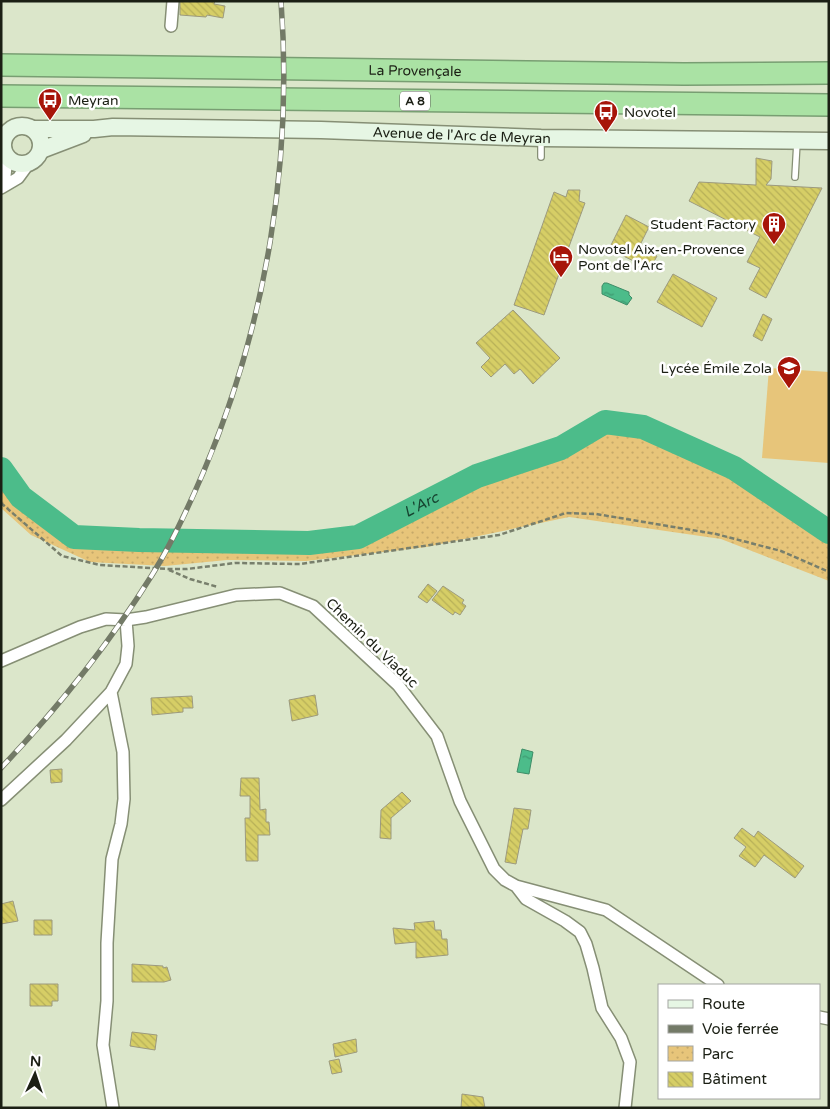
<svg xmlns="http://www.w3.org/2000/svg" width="830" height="1109" font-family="'Varela Round',sans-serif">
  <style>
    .grass { fill: #e7c57a }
    .park { fill: url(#park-dots) }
    .water { fill: url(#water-ripples); stroke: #3d8d67 }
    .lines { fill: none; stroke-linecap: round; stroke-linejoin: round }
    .river { stroke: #4cbc8a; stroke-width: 24 }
    .building { fill: url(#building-back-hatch); stroke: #9c9a7f }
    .service-casing { stroke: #868f75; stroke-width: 8 }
    .minor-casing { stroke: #868f75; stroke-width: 14 }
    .secondary-casing { stroke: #868f75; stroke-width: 19 }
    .motorway-casing { stroke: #789e72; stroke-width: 24 }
    .path { stroke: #787f6c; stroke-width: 2.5; stroke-dasharray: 5 2.5; stroke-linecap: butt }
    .service { stroke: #fff; stroke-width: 5.5 }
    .minor { stroke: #fff; stroke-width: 11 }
    .secondary { stroke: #e6f6e4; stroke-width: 16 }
    .motorway { stroke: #aae2a4; stroke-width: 21 }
    .rail-casing { stroke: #737a67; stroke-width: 5.5 }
    .rail { stroke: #fff; stroke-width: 4; stroke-dasharray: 11; stroke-linecap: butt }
    .labels { text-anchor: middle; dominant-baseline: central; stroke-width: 5; stroke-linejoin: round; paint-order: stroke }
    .shield { fill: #fff; stroke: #5f625a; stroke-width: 1 }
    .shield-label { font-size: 12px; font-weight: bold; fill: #1b1f14 }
    .street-label { font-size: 14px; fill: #1b1f14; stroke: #fff }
    .poi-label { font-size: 14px; fill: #1b1f14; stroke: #fff; text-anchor: start }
    .water-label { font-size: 15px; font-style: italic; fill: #164430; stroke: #fff }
  </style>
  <defs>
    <pattern id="park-dots" width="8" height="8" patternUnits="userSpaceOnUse" patternTransform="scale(1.25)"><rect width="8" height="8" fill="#e7c57a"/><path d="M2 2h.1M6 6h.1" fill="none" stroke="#c6a969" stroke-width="1.8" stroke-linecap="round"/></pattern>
    <pattern id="water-ripples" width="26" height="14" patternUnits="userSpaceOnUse" patternTransform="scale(1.25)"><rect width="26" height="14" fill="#4cbc8a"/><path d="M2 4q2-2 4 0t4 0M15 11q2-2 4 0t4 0" fill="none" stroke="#3e9870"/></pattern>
    <pattern id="building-back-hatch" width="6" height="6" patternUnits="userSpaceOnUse" patternTransform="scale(1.25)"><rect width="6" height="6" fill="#d6ce66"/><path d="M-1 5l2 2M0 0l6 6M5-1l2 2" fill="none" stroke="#b7b058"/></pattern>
  </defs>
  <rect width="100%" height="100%" fill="#dbe6ca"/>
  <path class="grass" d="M 769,368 L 829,372 L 829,463 L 762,458 Z"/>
  <path class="park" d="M 605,422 L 643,427 L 734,468 L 821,526 L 829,532 L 829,581 L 721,539 L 569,517 L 426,547 L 306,561 L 227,560 L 165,566 L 90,562 L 31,535 L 1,508 L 1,469 L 21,497 L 74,537 L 139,540 L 309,543 L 358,537 L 477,476 L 561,448 Z"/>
  <path class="water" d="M 604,283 L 607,283 L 629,292 L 629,295 L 632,298 L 627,305 L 602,294 L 602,286 Z
    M 522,749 L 533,752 L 529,774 L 517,772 Z"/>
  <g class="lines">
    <path class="river" id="s1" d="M 1,469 L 21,497 L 74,537 L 139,540 L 309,543 L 358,537 L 477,476 L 561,448 L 605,422 L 643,427 L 734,468 L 829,532"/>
  </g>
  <path class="building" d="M 180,1 L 215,1 L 214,4 L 225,6 L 223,18 L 207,15 L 206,17 L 180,15 Z
    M 756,158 L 772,161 L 771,179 L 766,185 L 822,188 L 766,298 L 749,289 L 760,268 L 747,262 L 760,237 L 689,201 L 699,182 L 756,185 Z
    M 568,190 L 580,190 L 579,201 L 585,203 L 544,315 L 514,305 L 554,192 L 566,197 Z
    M 626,215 L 649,227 L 639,247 L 657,256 L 650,269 L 609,249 Z
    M 673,274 L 717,298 L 702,327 L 657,302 Z
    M 513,310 L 560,358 L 533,384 L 520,369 L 514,374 L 505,364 L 491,377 L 481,367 L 490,358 L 476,343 Z
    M 763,314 L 772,319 L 762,341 L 753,336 Z
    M 428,584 L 437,591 L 427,603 L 418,597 Z
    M 443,586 L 464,600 L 462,603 L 466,606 L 460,615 L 455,612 L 453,615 L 432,600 Z
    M 315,695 L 318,715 L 292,721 L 289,700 Z
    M 192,696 L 193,708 L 183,708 L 183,712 L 152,715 L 151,698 Z
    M 62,769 L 62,782 L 51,783 L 50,770 Z
    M 241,778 L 259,778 L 260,810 L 266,809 L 266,822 L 269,822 L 270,835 L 258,835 L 258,861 L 246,861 L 245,818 L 250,818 L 250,796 L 240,796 Z
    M 402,792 L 411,801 L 391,818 L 391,839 L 380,838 L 381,810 Z
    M 514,808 L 531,810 L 528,829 L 523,829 L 516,864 L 505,862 Z
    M 742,828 L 754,837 L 758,831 L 804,866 L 795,878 L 764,855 L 755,867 L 739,856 L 746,847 L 734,838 Z
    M 13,901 L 18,921 L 1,924 L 1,904 Z
    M 34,920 L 52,920 L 52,935 L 34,935 Z
    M 434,921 L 435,930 L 441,930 L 442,939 L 447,939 L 448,955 L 416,958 L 416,942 L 395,944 L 393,928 L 415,930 L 414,923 Z
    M 132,964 L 163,966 L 163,968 L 167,967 L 171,980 L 164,982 L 132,982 Z
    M 30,984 L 58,984 L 58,1001 L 52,1001 L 52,1006 L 30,1006 Z
    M 132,1032 L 157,1035 L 155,1050 L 130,1046 Z
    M 356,1039 L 357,1052 L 335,1057 L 333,1044 Z
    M 339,1059 L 342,1072 L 332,1074 L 329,1061 Z
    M 462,1094 L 483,1097 L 485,1108 L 461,1108 Z"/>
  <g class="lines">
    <g class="service-casing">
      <path id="service" d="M 541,157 L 541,140
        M 795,177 L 797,142"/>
    </g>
    <g class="minor-casing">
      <path id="minor" d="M 171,26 L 173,1
        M 4,186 L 7,157
        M 1,188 L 18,178 L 29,163
        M 1,661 L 80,627 L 106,619 L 126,620 L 146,617 L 236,595 L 280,593 L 313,606 L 398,685 L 437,736 L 460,801 L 494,869 L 505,880 L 516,886 L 606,910 L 718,985
        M 1,800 L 66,740 L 111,692
        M 516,886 L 526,899 L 565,921 L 580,932 L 586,944 L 593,968 L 602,1008 L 621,1038 L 630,1062 L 625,1108
        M 819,1017 L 829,1019
        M 113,1108 L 103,1045 L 107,1001 L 107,943 L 112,859 L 121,824 L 124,799 L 123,752 L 111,692 L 126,664 L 128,646 L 126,620"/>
    </g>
    <g class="secondary-casing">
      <g id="secondary">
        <circle cx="22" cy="145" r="19"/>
        <path id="s2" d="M 34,129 L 94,129 L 113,127 L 321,130 L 541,138 L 829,141"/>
        <path d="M 41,150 L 83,134"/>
      </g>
    </g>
    <g class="motorway-casing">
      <g id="motorway">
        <path id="s3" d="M 1,65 L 684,74 L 829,73"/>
        <path d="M 1,96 L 829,105"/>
      </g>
    </g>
    <path class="path" d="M 1,503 L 62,556 L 100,565 L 168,569 L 187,569 L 235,563 L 300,564 L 499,535 L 566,513 L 596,514 L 716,534 L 781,551 L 829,572
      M 169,570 L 190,579 L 218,587"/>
    <use href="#service" class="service"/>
    <use href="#minor" class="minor"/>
    <use href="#secondary" class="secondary"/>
    <use href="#motorway" class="motorway"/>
    <g class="rail-casing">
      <path id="rail" d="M 1,768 C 57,709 109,644 152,575 C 172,543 188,508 203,473 C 266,325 293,162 281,1"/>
    </g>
    <use href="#rail" class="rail"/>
  </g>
  <defs>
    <g id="bus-pin" transform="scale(1.25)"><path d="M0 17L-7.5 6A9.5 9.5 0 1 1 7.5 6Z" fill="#a71509" stroke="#fff"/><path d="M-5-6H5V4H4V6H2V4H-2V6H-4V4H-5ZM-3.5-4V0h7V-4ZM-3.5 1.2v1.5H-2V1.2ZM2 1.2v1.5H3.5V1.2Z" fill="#fff"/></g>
    <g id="building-pin" transform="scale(1.25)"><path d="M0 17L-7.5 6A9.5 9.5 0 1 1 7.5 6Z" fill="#a71509" stroke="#fff"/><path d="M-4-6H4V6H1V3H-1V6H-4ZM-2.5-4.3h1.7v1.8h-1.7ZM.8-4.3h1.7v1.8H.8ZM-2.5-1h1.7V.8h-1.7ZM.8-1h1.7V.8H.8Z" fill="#fff"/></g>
    <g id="hotel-pin" transform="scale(1.25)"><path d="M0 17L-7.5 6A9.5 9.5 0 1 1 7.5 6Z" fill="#a71509" stroke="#fff"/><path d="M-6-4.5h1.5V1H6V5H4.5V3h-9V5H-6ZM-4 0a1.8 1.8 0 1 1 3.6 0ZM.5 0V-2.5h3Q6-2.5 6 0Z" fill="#fff"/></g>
    <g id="school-pin" transform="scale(1.25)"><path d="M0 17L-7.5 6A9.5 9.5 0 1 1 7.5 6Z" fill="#a71509" stroke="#fff"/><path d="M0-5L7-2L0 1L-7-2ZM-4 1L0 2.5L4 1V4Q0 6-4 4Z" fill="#fff"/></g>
  </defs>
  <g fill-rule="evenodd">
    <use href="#bus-pin" x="50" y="100"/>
    <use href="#bus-pin" x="606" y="112"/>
    <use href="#building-pin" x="774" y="224"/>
    <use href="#hotel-pin" x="561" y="257"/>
    <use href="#school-pin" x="789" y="368"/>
  </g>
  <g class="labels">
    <rect class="shield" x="400" y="91.5" width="30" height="19" rx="4"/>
    <g class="shield-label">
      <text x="415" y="101">A 8</text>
    </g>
    <g class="street-label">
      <text stroke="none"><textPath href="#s3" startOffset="414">La Provençale</textPath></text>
      <text stroke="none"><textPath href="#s2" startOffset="428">Avenue de l'Arc de Meyran</textPath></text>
      <text transform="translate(372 643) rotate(44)">Chemin du Viaduc</text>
    </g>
    <g class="poi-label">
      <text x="68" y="100">Meyran</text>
      <text x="624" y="112">Novotel</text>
      <text x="756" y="224" text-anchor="end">Student Factory</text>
      <text x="578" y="249">Novotel Aix-en-Provence<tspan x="578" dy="16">Pont de l'Arc</tspan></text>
      <text x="772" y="368" text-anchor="end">Lycée Émile Zola</text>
    </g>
    <g class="water-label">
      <text stroke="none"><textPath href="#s1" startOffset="456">L'Arc</textPath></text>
    </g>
  </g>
  <rect width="830" height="1109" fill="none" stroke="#1b1f14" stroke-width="5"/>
  <rect x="658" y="984" width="162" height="115" fill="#ffffff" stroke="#a4a5a1"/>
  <rect x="668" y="1000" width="25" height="8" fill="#e6f6e4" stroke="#a4a5a1"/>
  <text x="702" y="1009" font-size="15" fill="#1b1f14">Route</text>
  <rect x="668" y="1025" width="25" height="8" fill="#737a67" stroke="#a4a5a1"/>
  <text x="702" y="1034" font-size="15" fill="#1b1f14">Voie ferrée</text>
  <rect x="668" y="1046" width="25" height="15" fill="url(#park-dots)" stroke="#a4a5a1"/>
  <text x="702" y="1059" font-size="15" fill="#1b1f14">Parc</text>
  <rect x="668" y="1072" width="25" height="15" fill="url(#building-back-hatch)" stroke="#a4a5a1"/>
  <text x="702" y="1084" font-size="15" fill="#1b1f14">Bâtiment</text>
  <g transform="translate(35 1074) rotate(3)" stroke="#ffffff" stroke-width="4" paint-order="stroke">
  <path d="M0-4L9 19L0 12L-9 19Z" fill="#1b1f14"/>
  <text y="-8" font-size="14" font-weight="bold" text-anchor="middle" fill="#1b1f14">N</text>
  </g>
</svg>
